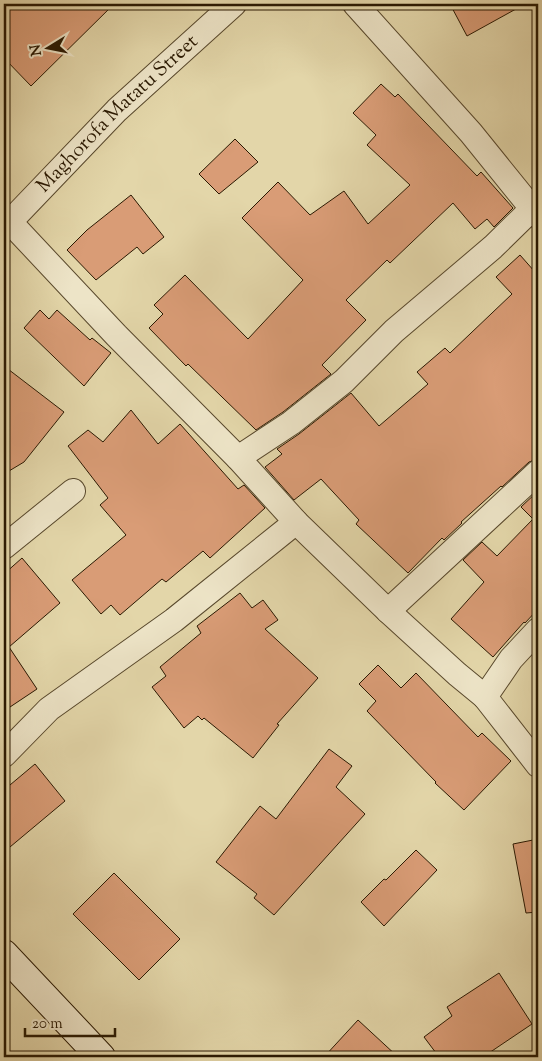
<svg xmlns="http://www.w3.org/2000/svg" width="542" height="1061" font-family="'Sorts Mill Goudy',serif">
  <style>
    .building { fill: #d99c76; stroke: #2a1902 }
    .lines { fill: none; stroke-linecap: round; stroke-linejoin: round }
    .street-casing { stroke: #58482c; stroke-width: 26 }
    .secondary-casing { stroke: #2a1902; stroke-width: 30 }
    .street { stroke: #ede4c7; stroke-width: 24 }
    .secondary { stroke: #ede4c7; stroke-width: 28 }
    .labels { text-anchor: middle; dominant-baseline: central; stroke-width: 4; stroke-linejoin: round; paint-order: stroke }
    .street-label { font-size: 20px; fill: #2a1902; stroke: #ede4c7 }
  </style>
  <rect width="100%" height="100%" fill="#e3d6a9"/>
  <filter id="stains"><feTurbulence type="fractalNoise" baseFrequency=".004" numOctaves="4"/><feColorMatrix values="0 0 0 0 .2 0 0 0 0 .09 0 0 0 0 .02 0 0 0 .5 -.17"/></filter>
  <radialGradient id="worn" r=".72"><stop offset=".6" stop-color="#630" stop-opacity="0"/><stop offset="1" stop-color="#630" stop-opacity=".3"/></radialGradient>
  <path class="building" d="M 4,4 L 114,4 L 31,86 L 4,58 Z
    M 450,4 L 525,4 L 467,36 Z
    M 381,84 L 395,97 L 398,94 L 477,176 L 481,172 L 513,208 L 494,227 L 487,219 L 475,229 L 453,203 L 390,263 L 387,260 L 346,300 L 366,320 L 322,365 L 331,374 L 283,412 L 256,430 L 188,364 L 186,366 L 149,328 L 163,314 L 154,305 L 185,275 L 248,339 L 303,280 L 242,218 L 278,182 L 310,215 L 344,191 L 368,224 L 410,185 L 367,145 L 376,135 L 353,113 Z
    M 235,139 L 258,162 L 219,194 L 199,174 Z
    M 131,195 L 164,237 L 143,254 L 137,247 L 96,280 L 67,250 L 87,230 Z
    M 520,255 L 535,272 L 538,268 L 538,459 L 529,462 L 502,487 L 501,486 L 461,522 L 462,523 L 444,540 L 442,538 L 408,573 L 356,524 L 359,520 L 321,479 L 294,500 L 265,467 L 282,454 L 277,449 L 299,434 L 351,393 L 379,426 L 428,384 L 417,372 L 445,348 L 450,353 L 512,294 L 496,277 Z
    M 40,310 L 49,319 L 57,310 L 90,340 L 92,338 L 111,353 L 84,386 L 24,328 Z
    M 4,366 L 64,412 L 24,462 L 4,474 Z
    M 131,410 L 158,444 L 180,424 L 238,489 L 244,485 L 265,508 L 210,558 L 203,551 L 166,582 L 162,579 L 120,615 L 111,605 L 101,614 L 72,580 L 126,535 L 100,505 L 108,498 L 68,446 L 88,430 L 103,442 Z
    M 538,491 L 538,609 L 525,623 L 524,622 L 493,657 L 451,619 L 484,582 L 463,560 L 482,542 L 497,556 L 533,519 L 521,507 Z
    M 22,558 L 60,603 L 9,647 L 37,689 L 4,711 L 4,574 Z
    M 240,593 L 252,608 L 263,600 L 278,620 L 265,629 L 318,678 L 277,724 L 279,725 L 253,758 L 204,718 L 202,720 L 198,716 L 184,728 L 152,687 L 166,676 L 160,667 L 201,633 L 197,626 Z
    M 378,665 L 401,688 L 416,673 L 478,737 L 482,733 L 511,761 L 464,810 L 435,783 L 436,782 L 367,711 L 376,701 L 359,684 Z
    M 329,749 L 352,766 L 336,787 L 365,814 L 274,915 L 254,898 L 257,894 L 216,862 L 260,806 L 276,819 Z
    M 35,764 L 65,801 L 4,852 L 4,790 Z
    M 538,839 L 538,912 L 526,913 L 513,844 Z
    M 416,850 L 437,870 L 384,926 L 361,902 L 384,879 L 386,880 Z
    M 114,873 L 180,939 L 139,980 L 73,914 Z
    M 499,973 L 532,1024 L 483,1057 L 439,1057 L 424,1037 L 452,1016 L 447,1007 Z
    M 358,1020 L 398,1057 L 324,1057 Z"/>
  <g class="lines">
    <g class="street-casing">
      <g id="street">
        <path d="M 355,4 L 471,133 L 538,216"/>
        <path d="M 9,221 L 116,335 L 238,458 L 296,522 L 388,611 L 457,674 L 485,697 L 538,765"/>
        <path id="s1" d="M 4,228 L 117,110 L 234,4"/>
        <path d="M 238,458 L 291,423 L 344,381 L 394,331 L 493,247 L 538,203"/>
        <path d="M 4,547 L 73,491"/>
        <path d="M 388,611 L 538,472"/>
        <path d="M 485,697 L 511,659 L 538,630"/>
        <path d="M 4,755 L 49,709 L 174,620 L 296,522"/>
      </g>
    </g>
    <g class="secondary-casing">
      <path id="secondary" d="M 4,954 L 101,1057"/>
    </g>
    <use href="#street" class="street"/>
    <use href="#secondary" class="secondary"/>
  </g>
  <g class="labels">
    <g class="street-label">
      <text stroke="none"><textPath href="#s1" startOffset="161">Maghorofa Matatu Street</textPath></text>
    </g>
  </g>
  <rect width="542" height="1061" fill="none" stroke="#e3d6a9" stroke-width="20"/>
  <rect x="5" y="5" width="532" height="1051" fill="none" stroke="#2a1902" stroke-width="2.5"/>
  <rect x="10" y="10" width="522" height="1041" fill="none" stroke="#2a1902"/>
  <g transform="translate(48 48) rotate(260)" stroke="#ede4c7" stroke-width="4" paint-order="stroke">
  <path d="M0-4L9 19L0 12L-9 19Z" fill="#2a1902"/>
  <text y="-8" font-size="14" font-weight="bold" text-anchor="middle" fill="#2a1902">N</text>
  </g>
  <path d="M25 1028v8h90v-8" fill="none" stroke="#2a1902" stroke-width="2.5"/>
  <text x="32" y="1028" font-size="15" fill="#2a1902" stroke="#ede4c7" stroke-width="4" paint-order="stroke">20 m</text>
  <rect width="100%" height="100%" filter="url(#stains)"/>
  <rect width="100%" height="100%" fill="url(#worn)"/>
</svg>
